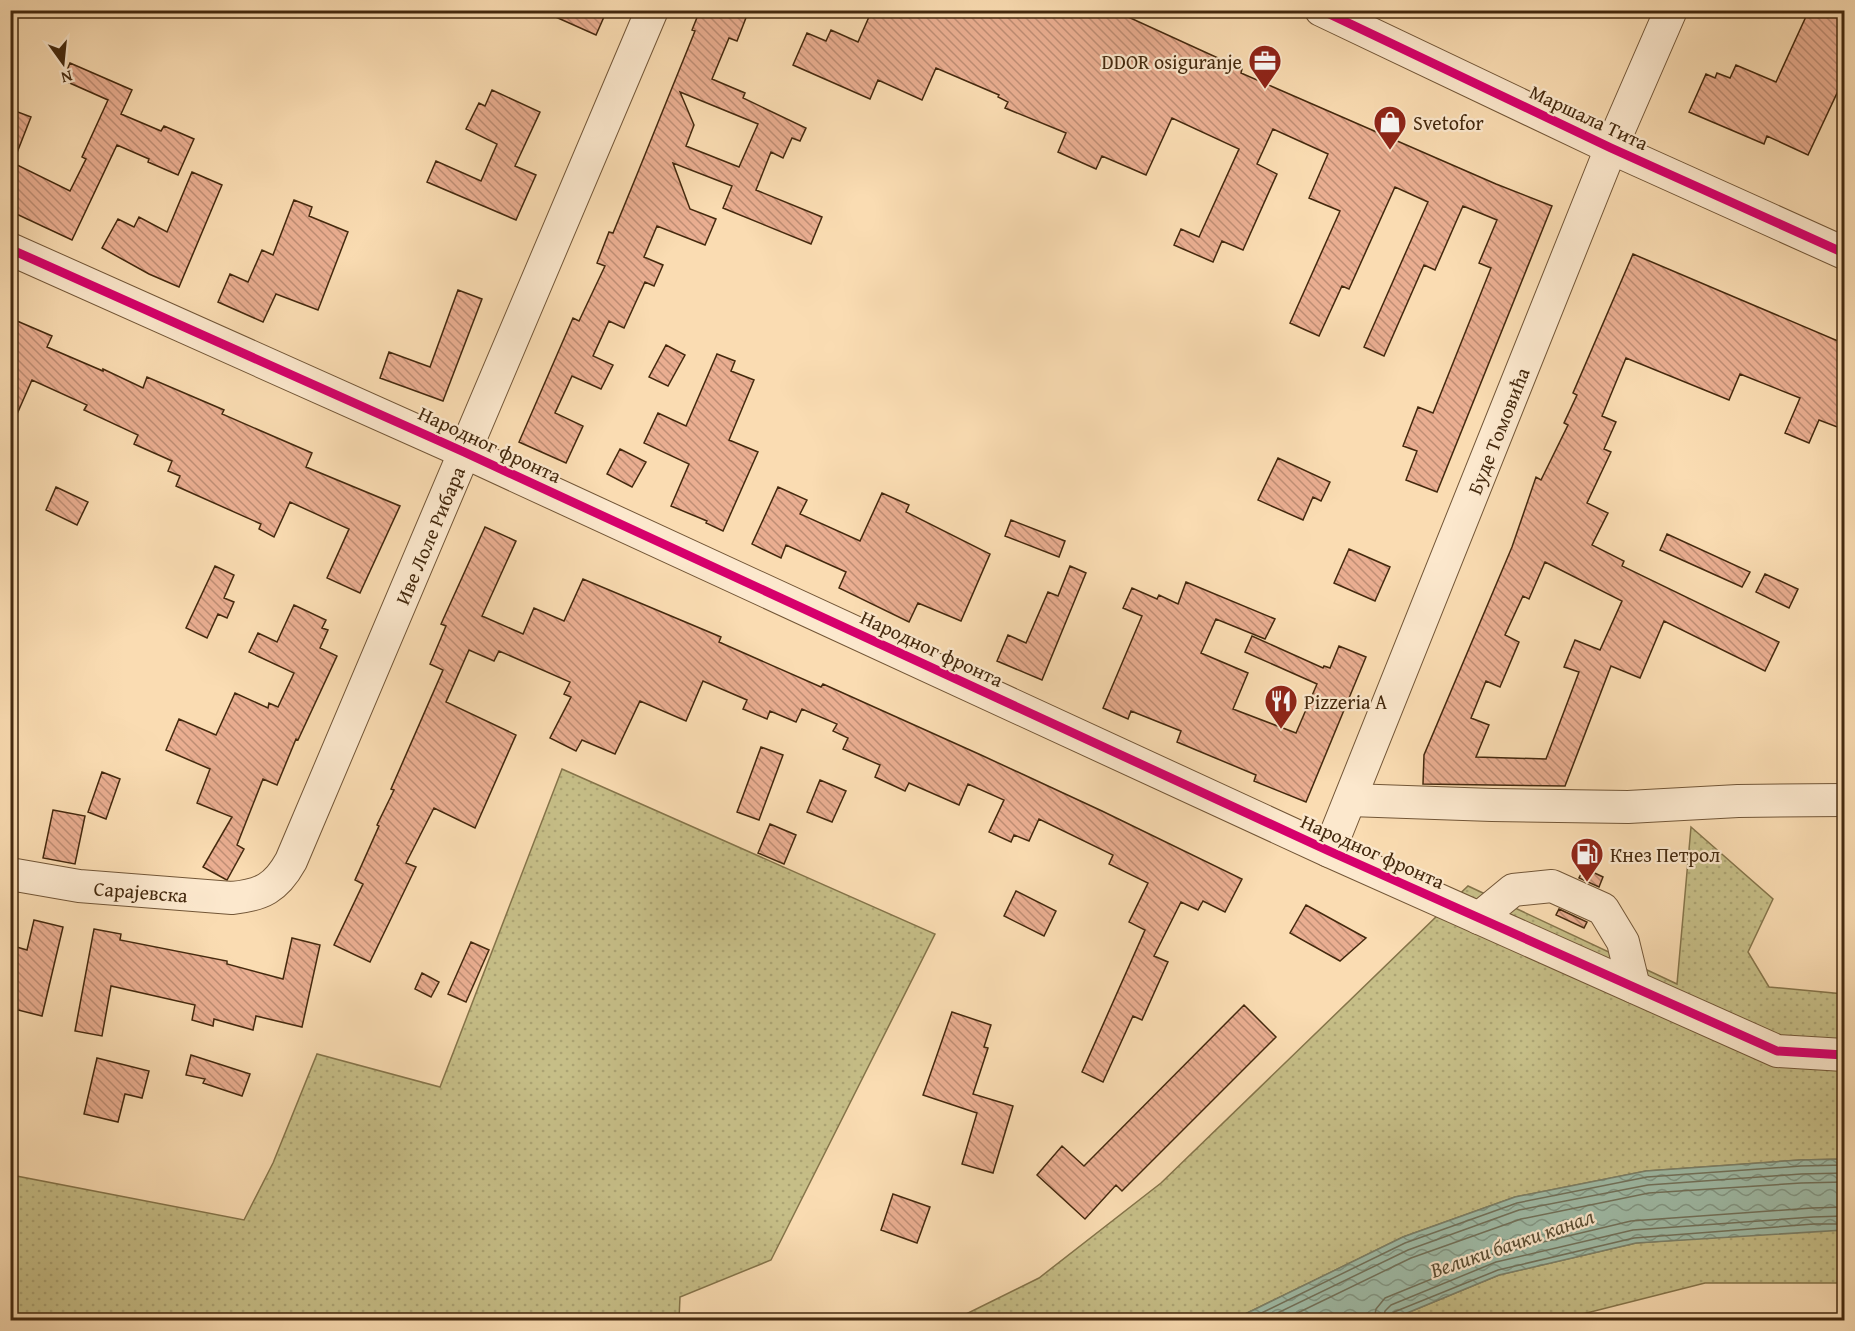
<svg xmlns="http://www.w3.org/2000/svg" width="1855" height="1331" font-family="'Gentium Book Plus',serif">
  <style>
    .grass { fill: url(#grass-dots); stroke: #85744a; stroke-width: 1.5 }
    .water { fill: url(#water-waves); stroke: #7b816a; stroke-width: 1.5 }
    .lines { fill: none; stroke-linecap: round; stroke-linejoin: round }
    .shore { stroke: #72725b; stroke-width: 1.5 }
    .building { fill: url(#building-back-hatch); stroke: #44290e; stroke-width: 1.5; fill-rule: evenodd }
    .minor-casing { stroke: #725637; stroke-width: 34 }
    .minor { stroke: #fce8cd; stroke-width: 32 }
    .cycleway-casing { stroke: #fce8cd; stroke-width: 13 }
    .cycleway { stroke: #d6006c; stroke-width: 9 }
    .labels { text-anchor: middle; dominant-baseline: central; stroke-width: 4.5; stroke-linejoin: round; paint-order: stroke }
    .poi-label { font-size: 20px; fill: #44290e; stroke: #fce8cd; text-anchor: start }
    .street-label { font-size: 20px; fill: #44290e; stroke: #fce8cd }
    .water-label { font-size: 21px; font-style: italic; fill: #5b4e34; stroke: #fce8cd }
  </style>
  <defs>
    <pattern id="grass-dots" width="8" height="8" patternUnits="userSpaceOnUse" patternTransform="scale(1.5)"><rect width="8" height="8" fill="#c6be87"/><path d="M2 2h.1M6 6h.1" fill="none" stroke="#aba373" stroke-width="1.8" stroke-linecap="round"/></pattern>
    <pattern id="water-waves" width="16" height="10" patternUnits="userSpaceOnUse" patternTransform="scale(1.5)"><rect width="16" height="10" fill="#9fbca8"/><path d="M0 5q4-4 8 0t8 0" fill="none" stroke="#839987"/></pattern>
    <pattern id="building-back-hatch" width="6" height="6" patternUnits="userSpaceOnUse" patternTransform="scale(1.5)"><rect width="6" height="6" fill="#eaae91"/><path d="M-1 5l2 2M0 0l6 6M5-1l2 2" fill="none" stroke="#bf8e75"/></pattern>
  </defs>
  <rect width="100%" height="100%" fill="#fadcb2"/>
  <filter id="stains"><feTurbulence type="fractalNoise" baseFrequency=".00333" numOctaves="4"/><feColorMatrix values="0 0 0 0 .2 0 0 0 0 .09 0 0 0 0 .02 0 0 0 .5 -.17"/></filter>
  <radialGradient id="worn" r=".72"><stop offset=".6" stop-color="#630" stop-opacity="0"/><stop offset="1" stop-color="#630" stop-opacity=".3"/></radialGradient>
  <path class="grass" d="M 562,769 L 935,934 L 771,1260 L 680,1297 L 679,1320 L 11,1320 L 11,1175 L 244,1220 L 273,1163 L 317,1054 L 440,1087 Z
    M 1691,827 L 1773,899 L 1748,952 L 1769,987 L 1844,994 L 1844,1159 L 1800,1160 L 1646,1171 L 1515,1197 L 1403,1237 L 1233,1320 L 954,1320 L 1039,1278 L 1161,1183 L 1468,886 L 1677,984 Z
    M 1814,1230 L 1844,1230 L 1844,1283 L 1705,1283 L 1559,1320 L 1390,1320 L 1499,1275 L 1636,1243 Z"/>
  <path class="water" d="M 1844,1159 L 1844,1230 L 1636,1243 L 1499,1275 L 1390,1320 L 1233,1320 L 1403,1237 L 1515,1197 L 1646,1171 L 1800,1160 Z"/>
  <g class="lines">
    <path class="shore" d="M 1247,1320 L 1405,1243 L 1517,1203 L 1647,1177 L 1801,1166 L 1844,1165
      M 1263,1320 L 1408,1250 L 1519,1210 L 1648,1185 L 1801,1174 L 1844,1173
      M 1283,1320 L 1411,1258 L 1521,1219 L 1649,1193 L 1801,1183 L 1844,1182
      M 1374,1320 L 1376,1309 L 1385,1298 L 1493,1254 L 1631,1221 L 1812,1208 L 1844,1207
      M 1383,1320 L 1385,1311 L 1391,1305 L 1496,1262 L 1633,1230 L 1813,1217 L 1844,1216
      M 1390,1320 L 1391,1316 L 1394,1312 L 1498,1270 L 1634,1238 L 1814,1224 L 1844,1224"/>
  </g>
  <path class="building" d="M 540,10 L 607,10 L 596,35 Z
    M 700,10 L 749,10 L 737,41 L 729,38 L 712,79 L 745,93 L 743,98 L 806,128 L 800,141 L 792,138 L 783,158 L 771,152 L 756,190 L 822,217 L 811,244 L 723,208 L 732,186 L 673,163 L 690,209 L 716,219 L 705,245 L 657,226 L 644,257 L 663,265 L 654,286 L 645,282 L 624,328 L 609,321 L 593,356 L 613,365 L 601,389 L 572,376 L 555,413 L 583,426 L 566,463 L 519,442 L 573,318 L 579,321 L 605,266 L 597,263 L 609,232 L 613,233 L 638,172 L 695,31 L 692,30 ZM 680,92 L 758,124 L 739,167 L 686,146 L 694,125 Z
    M 872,10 L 1113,10 L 1242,69 L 1241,73 L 1496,184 L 1552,206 L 1437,492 L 1406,480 L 1417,451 L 1403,446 L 1418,407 L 1433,413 L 1491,268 L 1479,263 L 1497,220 L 1463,206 L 1435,270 L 1424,265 L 1384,356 L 1364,347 L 1428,202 L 1395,187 L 1349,289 L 1342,286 L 1319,336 L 1290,323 L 1340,211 L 1309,198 L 1328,154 L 1273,129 L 1257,164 L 1277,174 L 1243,250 L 1222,241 L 1213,262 L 1174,245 L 1181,229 L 1199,237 L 1239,149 L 1172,118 L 1146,175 L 1102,156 L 1096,169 L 1058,152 L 1066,133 L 1005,108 L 1008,102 L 998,97 L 999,95 L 936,68 L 922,100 L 878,80 L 870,99 L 793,65 L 807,33 L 826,41 L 831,30 L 858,42 Z
    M 1809,10 L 1845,10 L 1845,76 L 1808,155 L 1767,136 L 1764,144 L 1689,112 L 1706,74 L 1715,78 L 1717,73 L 1730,78 L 1736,65 L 1776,82 Z
    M 70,63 L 132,90 L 121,114 L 161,131 L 164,126 L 194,139 L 178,175 L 148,162 L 149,159 L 117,145 L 72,240 L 10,211 L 10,109 L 31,117 L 13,163 L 70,191 L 86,159 L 82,157 L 108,100 L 63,80 Z
    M 492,90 L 540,112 L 515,166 L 536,175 L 516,220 L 427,182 L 436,161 L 481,181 L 497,144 L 466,129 L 479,103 L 485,106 Z
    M 192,172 L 222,185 L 179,287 L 149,274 L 102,248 L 118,219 L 134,227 L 139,217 L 167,232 Z
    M 294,200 L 312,207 L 309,216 L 348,232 L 318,310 L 276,294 L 263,322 L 218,302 L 230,274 L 248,282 L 262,250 L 273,255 Z
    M 1633,254 L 1845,344 L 1845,430 L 1819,420 L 1809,443 L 1785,433 L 1800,398 L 1740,374 L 1729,400 L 1626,358 L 1602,416 L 1616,422 L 1604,449 L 1611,452 L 1587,503 L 1608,513 L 1592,545 L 1624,561 L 1622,566 L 1779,642 L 1765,671 L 1664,621 L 1640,678 L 1611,666 L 1565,786 L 1423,784 L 1424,755 L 1512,547 L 1536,477 L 1541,480 L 1568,425 L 1564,423 L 1577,395 L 1573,393 ZM 1545,562 L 1622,601 L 1600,650 L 1575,640 L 1564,667 L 1579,672 L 1546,759 L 1476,757 L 1489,725 L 1471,718 L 1486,681 L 1500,687 L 1519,642 L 1505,635 L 1523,596 L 1529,599 Z
    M 458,290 L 482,299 L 443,401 L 380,378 L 389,352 L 430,367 Z
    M 10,318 L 52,336 L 47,347 L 103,371 L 103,369 L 143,388 L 147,377 L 224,410 L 222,414 L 312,453 L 306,467 L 400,506 L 360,593 L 327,578 L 349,529 L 290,502 L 274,537 L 259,529 L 261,524 L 176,486 L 180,476 L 168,471 L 172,461 L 134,444 L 138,435 L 84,410 L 87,405 L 32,380 L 10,430 Z
    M 666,345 L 685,355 L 668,386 L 649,377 Z
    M 717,354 L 735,361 L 731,371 L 754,380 L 729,440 L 758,452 L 723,531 L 706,523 L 707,521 L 671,506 L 689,464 L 644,443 L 658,413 L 686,426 Z
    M 620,449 L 646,462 L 632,487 L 607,474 Z
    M 1278,458 L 1330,482 L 1321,501 L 1313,497 L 1303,520 L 1258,500 Z
    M 56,487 L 88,502 L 77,525 L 46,510 Z
    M 778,487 L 807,500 L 800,514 L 860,541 L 882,493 L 909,505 L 906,512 L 990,554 L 961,621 L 918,603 L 909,622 L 839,588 L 846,572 L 786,545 L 781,558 L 752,544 Z
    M 1011,520 L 1065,541 L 1059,557 L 1005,536 Z
    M 485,527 L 516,541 L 482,616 L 523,634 L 534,608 L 564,621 L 583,579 L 721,637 L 719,642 L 821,687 L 823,684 L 981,755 L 1102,811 L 1242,879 L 1225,912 L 1203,901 L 1198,910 L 1181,902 L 1154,956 L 1168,962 L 1142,1020 L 1133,1016 L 1103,1082 L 1082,1072 L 1145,930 L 1129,922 L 1148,883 L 1109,864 L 1113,855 L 1039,819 L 1029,841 L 1014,835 L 1011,842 L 989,832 L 1004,800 L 968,784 L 959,805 L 909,783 L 905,791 L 875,777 L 880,765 L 843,749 L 848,738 L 833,731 L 837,724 L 802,709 L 796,722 L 770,711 L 767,719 L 743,709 L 747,700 L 703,681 L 686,721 L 640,701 L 615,754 L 582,740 L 576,751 L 550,738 L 571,697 L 564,694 L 570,682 L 499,651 L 494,661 L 469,650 L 446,702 L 516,735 L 475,828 L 434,808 L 406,863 L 416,867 L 370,962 L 334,945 L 363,884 L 355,880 L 379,826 L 377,825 L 394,790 L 391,789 L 443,670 L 430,664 L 446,626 L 441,624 Z
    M 1667,534 L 1750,572 L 1742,587 L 1660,550 Z
    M 1349,549 L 1390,567 L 1375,601 L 1334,583 Z
    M 215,566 L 234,575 L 224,598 L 234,602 L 227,618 L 218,614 L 207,638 L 186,628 Z
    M 1070,566 L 1086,573 L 1042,680 L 997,661 L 1008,635 L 1026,643 L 1048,592 L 1058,596 Z
    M 1765,574 L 1798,589 L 1789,608 L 1756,592 Z
    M 1186,582 L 1275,619 L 1265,639 L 1216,619 L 1201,653 L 1248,673 L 1233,709 L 1296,733 L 1317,684 L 1245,652 L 1252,636 L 1323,668 L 1324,666 L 1330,668 L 1339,646 L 1366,657 L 1306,802 L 1254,781 L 1256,775 L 1177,742 L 1181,731 L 1131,711 L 1128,719 L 1103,708 L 1142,616 L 1123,608 L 1132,588 L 1157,599 L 1159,595 L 1178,604 Z
    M 294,605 L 326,620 L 322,628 L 328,630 L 320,648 L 337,656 L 298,740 L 296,739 L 277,785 L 263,779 L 237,845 L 244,849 L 227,880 L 225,879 L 203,867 L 232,817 L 197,803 L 210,769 L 166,750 L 179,719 L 216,735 L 235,693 L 268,708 L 269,703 L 278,707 L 294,673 L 249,652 L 258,633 L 277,642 Z
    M 761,747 L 783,755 L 759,820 L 737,812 Z
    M 102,772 L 120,779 L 106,819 L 88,812 Z
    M 820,780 L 846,791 L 832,822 L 807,812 Z
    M 53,810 L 85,816 L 75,864 L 43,858 Z
    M 770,824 L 796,835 L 784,864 L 758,853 Z
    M 1584,868 L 1603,877 L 1599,887 L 1579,878 Z
    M 1016,891 L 1056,911 L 1044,936 L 1004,916 Z
    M 1306,905 L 1366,938 L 1340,961 L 1290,933 Z
    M 1559,909 L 1587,922 L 1584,928 L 1556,915 Z
    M 34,920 L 63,927 L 42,1016 L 10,1008 L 10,945 L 27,950 Z
    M 94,929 L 121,934 L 120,940 L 227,961 L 227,964 L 283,979 L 292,938 L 320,945 L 302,1027 L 256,1016 L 253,1030 L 214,1019 L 213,1026 L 192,1020 L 195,1005 L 111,986 L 102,1036 L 75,1031 Z
    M 471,942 L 489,950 L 466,1002 L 448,994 Z
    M 422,973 L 439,982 L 431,997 L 415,989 Z
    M 1244,1005 L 1276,1037 L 1122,1191 L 1116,1185 L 1085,1219 L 1037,1175 L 1062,1146 L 1084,1166 Z
    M 952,1012 L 991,1025 L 984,1047 L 988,1048 L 973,1094 L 1013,1106 L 993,1173 L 962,1164 L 977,1113 L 923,1095 Z
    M 191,1055 L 250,1074 L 242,1096 L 203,1083 L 205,1079 L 186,1075 Z
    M 97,1058 L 149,1071 L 142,1098 L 125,1094 L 118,1122 L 84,1114 Z
    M 893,1194 L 930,1207 L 917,1243 L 881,1230 Z"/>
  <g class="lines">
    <g class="minor-casing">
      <g id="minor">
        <path d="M 1321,10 L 1611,148 L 1844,253"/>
        <path d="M 10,249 L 464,452 L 1329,851 L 1777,1051 L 1844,1055"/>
        <path d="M 1350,800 L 1492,805 L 1628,807 L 1738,801 L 1844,800"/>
        <path id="s1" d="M 1329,851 L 1611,148 L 1671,10"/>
        <path id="s2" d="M 10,874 L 79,886 L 232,898 C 262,895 276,888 291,861 L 652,10"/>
        <path d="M 1479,918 L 1513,890 L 1552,886 L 1603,909 L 1623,942 L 1634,987"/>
      </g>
    </g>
    <use href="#minor" class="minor"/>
    <g class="cycleway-casing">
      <path id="cycleway" d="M 1321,10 L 1611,148 L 1844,253
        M 10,249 L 464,452 L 1329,851 L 1777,1051 L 1844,1055"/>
    </g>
    <use href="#cycleway" class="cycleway"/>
  </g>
  <defs>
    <g id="office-pin" transform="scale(1.725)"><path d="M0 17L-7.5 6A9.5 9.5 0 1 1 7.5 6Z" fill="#8f2418" stroke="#fce8cd"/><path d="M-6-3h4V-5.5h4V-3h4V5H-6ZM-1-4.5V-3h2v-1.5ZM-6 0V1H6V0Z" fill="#fff"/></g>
    <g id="shop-pin" transform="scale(1.725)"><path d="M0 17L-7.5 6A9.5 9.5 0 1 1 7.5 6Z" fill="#8f2418" stroke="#fce8cd"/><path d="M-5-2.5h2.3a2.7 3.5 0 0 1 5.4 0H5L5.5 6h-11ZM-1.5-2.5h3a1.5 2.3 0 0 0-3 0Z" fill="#fff"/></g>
    <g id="restaurant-pin" transform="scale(1.725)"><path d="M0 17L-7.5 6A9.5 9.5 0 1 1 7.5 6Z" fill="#8f2418" stroke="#fce8cd"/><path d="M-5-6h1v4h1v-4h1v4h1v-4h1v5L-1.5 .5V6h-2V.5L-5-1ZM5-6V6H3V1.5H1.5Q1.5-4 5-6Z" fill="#fff"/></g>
    <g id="fuel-pin" transform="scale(1.725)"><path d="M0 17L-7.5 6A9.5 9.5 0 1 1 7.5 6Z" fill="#8f2418" stroke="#fce8cd"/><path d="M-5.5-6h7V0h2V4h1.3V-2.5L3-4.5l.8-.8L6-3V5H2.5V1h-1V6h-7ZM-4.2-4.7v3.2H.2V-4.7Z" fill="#fff"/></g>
  </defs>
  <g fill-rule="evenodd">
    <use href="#office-pin" x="1265" y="61"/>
    <use href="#shop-pin" x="1390" y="122"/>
    <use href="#restaurant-pin" x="1281" y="701"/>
    <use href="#fuel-pin" x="1587" y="854"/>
  </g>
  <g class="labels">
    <g class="poi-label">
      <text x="1242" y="61" text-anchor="end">DDOR osiguranje</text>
      <text x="1413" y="122">Svetofor</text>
      <text x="1304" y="701">Pizzeria A</text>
      <text x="1610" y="854">Кнез Петрол</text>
    </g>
    <g class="street-label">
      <text transform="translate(1589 117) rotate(25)">Маршала Тита</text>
      <text stroke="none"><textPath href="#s1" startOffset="453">Буде Томовића</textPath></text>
      <text transform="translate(490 444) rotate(25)">Народног фронта</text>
      <text stroke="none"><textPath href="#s2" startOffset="651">Иве Лоле Рибара</textPath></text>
      <text transform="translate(932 648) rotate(25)">Народног фронта</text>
      <text transform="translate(1373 851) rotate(24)">Народног фронта</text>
      <text stroke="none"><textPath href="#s2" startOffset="132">Сарајевска</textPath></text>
    </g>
    <g class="water-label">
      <text transform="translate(1512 1243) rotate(-19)">Велики бачки канал</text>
    </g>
  </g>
  <rect width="1855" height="1331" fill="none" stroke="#fadcb2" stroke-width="36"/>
  <rect x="12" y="12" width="1831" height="1307" fill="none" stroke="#44290e" stroke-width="3"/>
  <rect x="18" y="18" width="1819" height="1295" fill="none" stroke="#44290e" stroke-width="1.5"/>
  <g transform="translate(63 63) rotate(165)" stroke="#fce8cd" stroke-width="4.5" paint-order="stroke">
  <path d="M0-4.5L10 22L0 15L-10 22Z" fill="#44290e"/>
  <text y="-9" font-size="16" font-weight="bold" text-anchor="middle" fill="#44290e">N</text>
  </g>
  <rect width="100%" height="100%" filter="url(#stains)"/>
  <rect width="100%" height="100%" fill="url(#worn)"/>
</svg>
